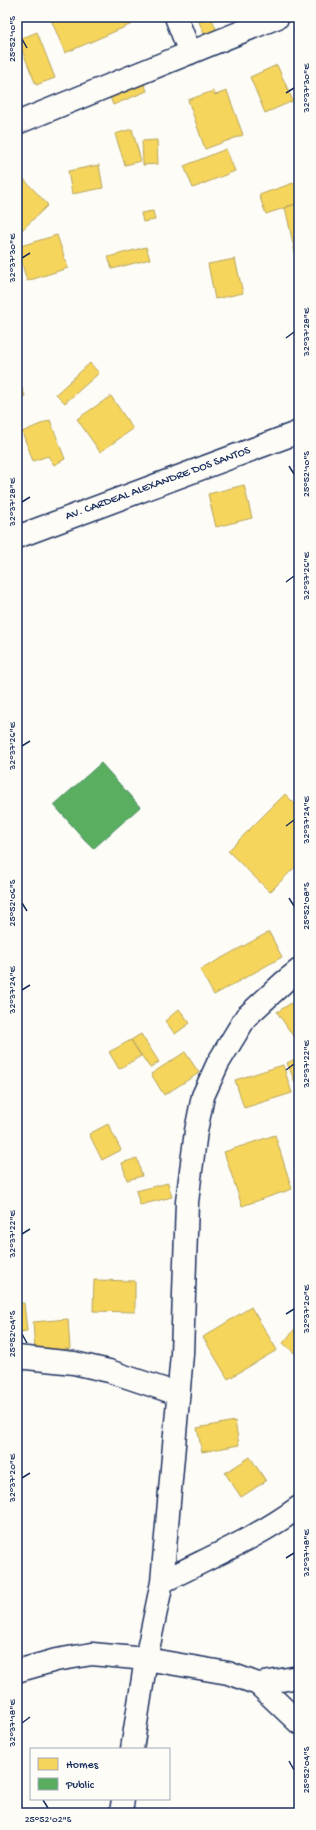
<svg xmlns="http://www.w3.org/2000/svg" width="316" height="1830" font-family="'Gochi Hand',sans-serif">
  <style>
    .homes { fill: #f6d55c; stroke: #b4a35d }
    .public { fill: #5aae61; stroke: #478860 }
    .lines { fill: none; stroke-linecap: round; stroke-linejoin: round }
    .minor-casing { stroke: #1b2f5e; stroke-width: 25 }
    .tertiary-casing { stroke: #1b2f5e; stroke-width: 25 }
    .minor { stroke: #fdfcf7; stroke-width: 22 }
    .tertiary { stroke: #fdfcf7; stroke-width: 22 }
    .ticks { fill: none; stroke: #1b2f5e; stroke-width: 1.5 }
    .labels { text-anchor: middle; dominant-baseline: central; stroke-width: 4; stroke-linejoin: round; paint-order: stroke }
    .street-label { font-size: 12px; fill: #1b2f5e; stroke: #fdfcf7 }
    .neatline { fill: none; stroke: #1b2f5e; stroke-width: 1.5 }
    .ticks-label { font-size: 10px; text-anchor: middle; fill: #1b2f5e }
  </style>
  <rect width="100%" height="100%" fill="#fdfcf7"/>
  <filter id="ink" filterUnits="userSpaceOnUse"><feTurbulence type="fractalNoise" baseFrequency=".025" numOctaves="2"/><feDisplacementMap in="SourceGraphic" scale="8" xChannelSelector="R" yChannelSelector="G"/><feConvolveMatrix kernelMatrix="1 2 1 2 8 2 1 2 1" color-interpolation-filters="sRGB"/></filter>
  <g filter="url(#ink)">
    <path class="homes" d="M 17,17 L 26,17 L 26,18 L 17,22 Z
      M 50,17 L 138,17 L 139,21 L 65,53 Z
      M 211,17 L 217,31 L 205,36 L 199,22 Z
      M 37,32 L 55,78 L 36,85 L 18,40 Z
      M 277,65 L 293,101 L 265,113 L 250,77 Z
      M 17,74 L 23,86 L 17,88 Z
      M 142,78 L 147,91 L 113,105 L 108,91 Z
      M 213,91 L 215,95 L 227,91 L 243,135 L 205,149 L 188,100 Z
      M 132,129 L 141,161 L 125,165 L 115,134 Z
      M 157,140 L 158,164 L 143,165 L 142,141 Z
      M 226,149 L 235,171 L 193,188 L 184,166 Z
      M 99,165 L 103,188 L 72,194 L 68,171 Z
      M 18,173 L 48,205 L 22,230 L 17,225 Z
      M 299,181 L 299,203 L 266,214 L 259,195 Z
      M 298,203 L 299,208 L 299,271 L 285,207 Z
      M 153,211 L 155,220 L 143,222 L 141,213 Z
      M 57,235 L 68,268 L 27,281 L 17,247 Z
      M 146,247 L 150,259 L 112,269 L 108,257 Z
      M 235,259 L 243,293 L 215,299 L 208,264 Z
      M 90,363 L 99,373 L 65,403 L 56,394 Z
      M 17,376 L 25,396 L 17,398 Z
      M 111,396 L 133,429 L 100,452 L 77,419 Z
      M 50,420 L 65,459 L 54,465 L 48,456 L 33,461 L 22,432 Z
      M 244,485 L 252,518 L 216,527 L 208,494 Z
      M 285,794 L 299,808 L 299,863 L 270,892 L 228,851 Z
      M 269,932 L 282,957 L 214,995 L 200,970 Z
      M 299,998 L 299,1032 L 293,1036 L 277,1012 Z
      M 179,1009 L 190,1023 L 175,1034 L 165,1021 Z
      M 141,1034 L 159,1062 L 150,1068 L 131,1040 Z
      M 131,1040 L 141,1056 L 119,1069 L 109,1052 Z
      M 185,1052 L 199,1073 L 164,1095 L 151,1074 Z
      M 299,1057 L 299,1092 L 287,1063 Z
      M 283,1065 L 292,1093 L 244,1108 L 235,1080 Z
      M 108,1124 L 121,1150 L 102,1160 L 89,1134 Z
      M 275,1135 L 292,1189 L 242,1206 L 224,1152 Z
      M 137,1158 L 142,1176 L 127,1180 L 122,1163 Z
      M 168,1183 L 172,1197 L 140,1205 L 136,1191 Z
      M 94,1280 L 135,1281 L 135,1312 L 93,1311 Z
      M 24,1303 L 27,1331 L 17,1332 L 17,1304 Z
      M 251,1307 L 277,1350 L 228,1379 L 203,1337 Z
      M 68,1319 L 70,1349 L 35,1351 L 33,1322 Z
      M 299,1324 L 299,1357 L 283,1343 Z
      M 235,1421 L 239,1445 L 202,1452 L 197,1428 Z
      M 250,1457 L 266,1481 L 241,1497 L 225,1473 Z"/>
    <path class="public" d="M 101,763 L 140,807 L 93,849 L 54,805 Z"/>
    <g class="lines">
      <g class="minor-casing">
        <path id="minor" d="M 176,17 L 190,53
          M 17,123 L 278,17
          M 17,1357 L 74,1363 L 109,1371 L 178,1394
          M 162,1582 C 208,1558 257,1538 299,1507
          M 17,1671 L 56,1660 L 92,1654 L 146,1659 L 228,1673 L 258,1684 L 299,1723
          M 258,1684 L 299,1677
          M 132,1749 L 146,1659 L 162,1582 L 182,1354 L 187,1202 L 196,1131 L 203,1096 L 218,1063 L 246,1017 L 284,982 L 299,970
          M 121,1813 L 123,1799"/>
      </g>
      <g class="tertiary-casing">
        <path id="tertiary" d="M 17,537 L 299,432"/>
      </g>
      <use href="#minor" class="minor"/>
      <use href="#tertiary" class="tertiary"/>
    </g>
  </g>
  <path class="ticks" d="M 22,39 L 27,48M 286,93 L 294,88M 22,258 L 30,253M 286,338 L 294,332M 289,466 L 294,474M 22,502 L 30,497M 286,582 L 294,576M 22,746 L 30,741M 286,826 L 294,820M 289,898 L 294,906M 22,903 L 27,911M 22,990 L 30,985M 286,1070 L 294,1064M 22,1234 L 30,1229M 286,1314 L 294,1309M 22,1334 L 27,1343M 22,1478 L 30,1473M 286,1558 L 294,1553M 22,1723 L 30,1717M 289,1761 L 294,1770M 43,1800 L 48,1808"/>
  <g class="labels">
    <g class="street-label">
      <text transform="translate(158 484) rotate(-20)">AV. CARDEAL ALEXANDRE DOS SANTOS</text>
    </g>
  </g>
  <rect width="316" height="1830" fill="none" stroke="#fdfcf7" stroke-width="44"/>
  <rect x="30" y="1748" width="140" height="52" fill="#fdfcf7" stroke="#a3aaba"/>
  <rect x="38" y="1758" width="20" height="12" fill="#f6d55c" stroke="#a3aaba"/>
  <text x="66" y="1768" font-size="12" fill="#1b2f5e">Homes</text>
  <rect x="38" y="1778" width="20" height="12" fill="#5aae61" stroke="#a3aaba"/>
  <text x="66" y="1788" font-size="12" fill="#1b2f5e">Public</text>
  <rect x="22" y="22" width="272" height="1786" class="neatline"/>
  <g class="ticks-label">
    <text transform="translate(11 39) rotate(-90)" y="4">25°52'10"S</text>
    <text transform="translate(305 88) rotate(-90)" y="4">32°37'30"E</text>
    <text transform="translate(11 258) rotate(-90)" y="4">32°37'30"E</text>
    <text transform="translate(305 332) rotate(-90)" y="4">32°37'28"E</text>
    <text transform="translate(305 474) rotate(-90)" y="4">25°52'10"S</text>
    <text transform="translate(11 502) rotate(-90)" y="4">32°37'28"E</text>
    <text transform="translate(305 576) rotate(-90)" y="4">32°37'26"E</text>
    <text transform="translate(11 746) rotate(-90)" y="4">32°37'26"E</text>
    <text transform="translate(305 820) rotate(-90)" y="4">32°37'24"E</text>
    <text transform="translate(11 903) rotate(-90)" y="4">25°52'06"S</text>
    <text transform="translate(305 906) rotate(-90)" y="4">25°52'08"S</text>
    <text transform="translate(11 990) rotate(-90)" y="4">32°37'24"E</text>
    <text transform="translate(305 1064) rotate(-90)" y="4">32°37'22"E</text>
    <text transform="translate(11 1234) rotate(-90)" y="4">32°37'22"E</text>
    <text transform="translate(305 1309) rotate(-90)" y="4">32°37'20"E</text>
    <text transform="translate(11 1334) rotate(-90)" y="4">25°52'04"S</text>
    <text transform="translate(11 1478) rotate(-90)" y="4">32°37'20"E</text>
    <text transform="translate(305 1553) rotate(-90)" y="4">32°37'18"E</text>
    <text transform="translate(11 1723) rotate(-90)" y="4">32°37'18"E</text>
    <text transform="translate(305 1770) rotate(-90)" y="4">25°52'04"S</text>
    <text x="48" y="1822">25°52'02"S</text>
  </g>
</svg>
